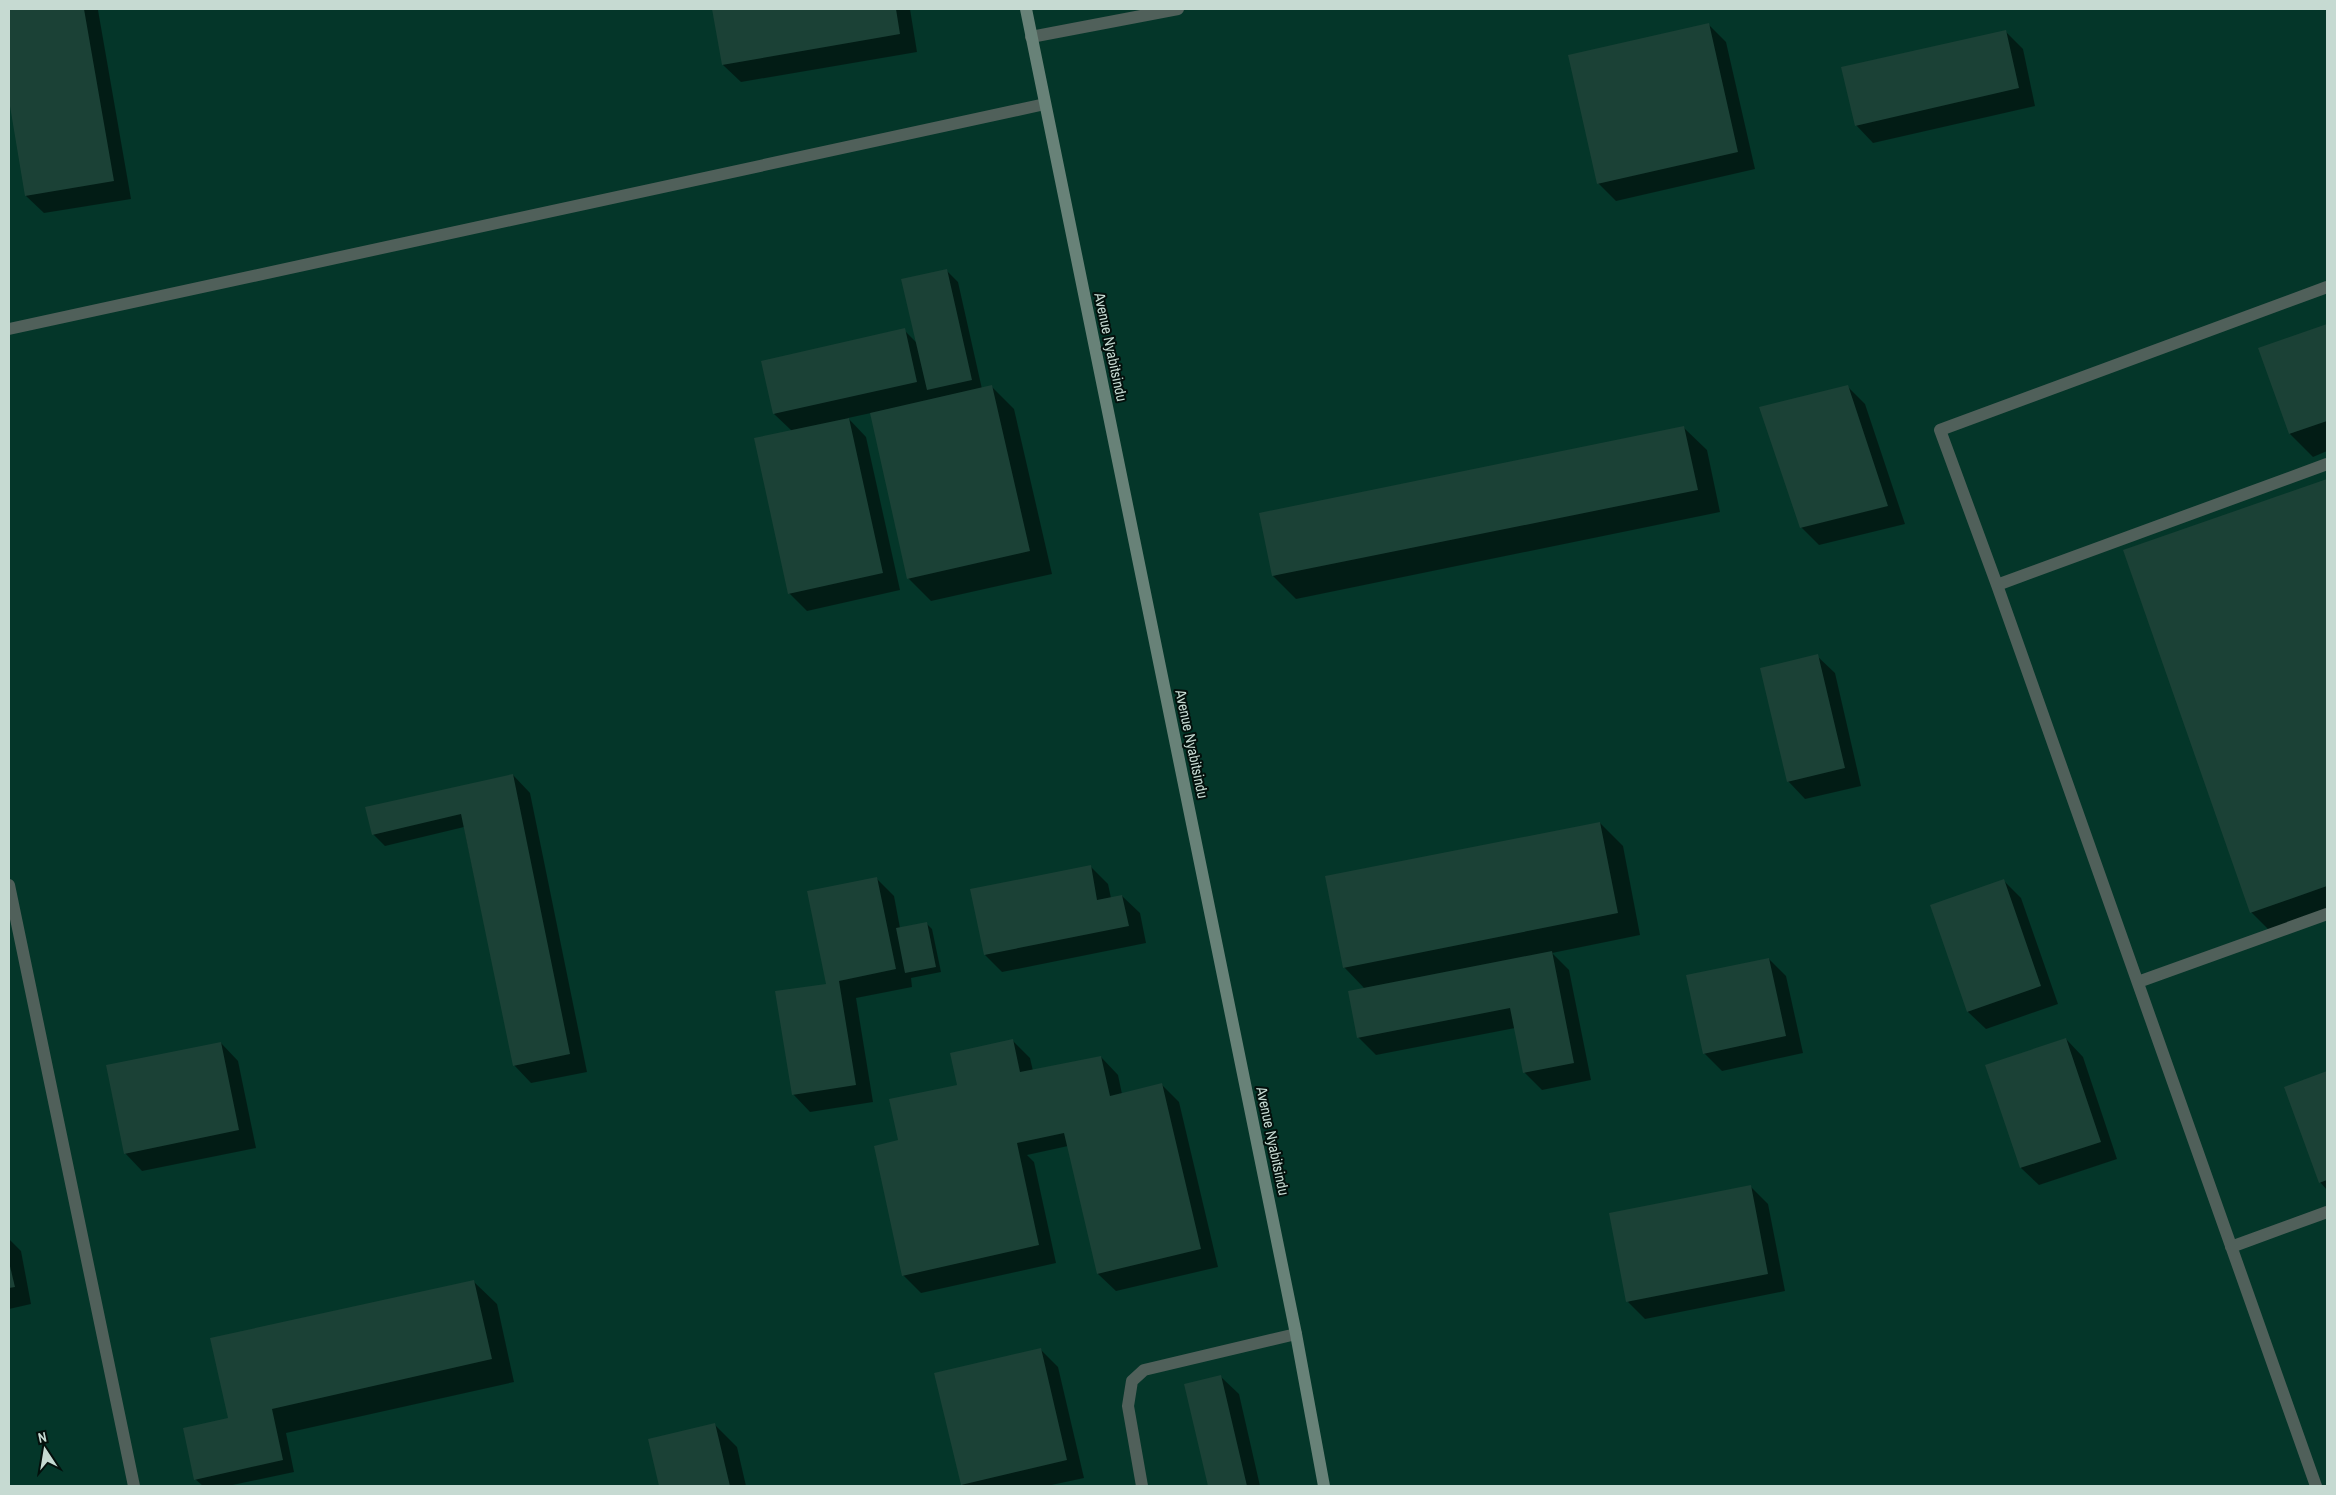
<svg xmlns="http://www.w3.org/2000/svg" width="2336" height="1495" font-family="'Archivo Narrow',sans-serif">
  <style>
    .built { fill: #043629 }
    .shadow { fill: #0007 }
    .building { fill: #1b4136 }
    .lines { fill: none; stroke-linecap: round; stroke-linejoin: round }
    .lane { stroke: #50605a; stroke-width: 12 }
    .secondary { stroke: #688278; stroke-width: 12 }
    .labels { text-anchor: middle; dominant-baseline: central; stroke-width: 4; stroke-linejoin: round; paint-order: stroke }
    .street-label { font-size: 15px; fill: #c6dad2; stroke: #03100c }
  </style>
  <rect width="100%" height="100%" fill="#042b21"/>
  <path class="built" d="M 9,9 L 2327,9 L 2327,1486 L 9,1486 Z"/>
  <path class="shadow" d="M 9,9 L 98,10 L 131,199 L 44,213 L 26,196 L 9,93 Z
    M 714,9 L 910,9 L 917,52 L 741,82 L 723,65 Z
    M 1709,25 L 1726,42 L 1755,169 L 1616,201 L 1598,183 Z
    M 2005,31 L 2023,49 L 2035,106 L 1873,143 L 1856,125 Z
    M 946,270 L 958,282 L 982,389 L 992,387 L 1014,409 L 1052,574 L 931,601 L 908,578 L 871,413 L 848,418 L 866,437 L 900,590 L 807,611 L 789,593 L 792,431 L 774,414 L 904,330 L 917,343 Z
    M 2327,325 L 2327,451 L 2313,457 L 2290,434 L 2260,349 Z
    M 1847,386 L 1865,404 L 1905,524 L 1819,545 L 1801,527 Z
    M 1684,428 L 1707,450 L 1720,512 L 1296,599 L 1273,576 Z
    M 2327,480 L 2327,917 L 2274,935 L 2251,912 L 2124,551 Z
    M 1817,656 L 1835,673 L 1861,786 L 1805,799 L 1788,781 Z
    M 513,775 L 530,793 L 587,1072 L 531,1083 L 514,1065 L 464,827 L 385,846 L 373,834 Z
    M 1600,823 L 1623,846 L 1640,935 L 1552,953 L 1569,970 L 1591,1080 L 1542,1090 L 1524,1072 L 1515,1028 L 1376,1055 L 1358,1037 L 1365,989 L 1344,967 Z
    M 1090,866 L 1108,884 L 1111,898 L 1122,896 L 1140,913 L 1146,943 L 1002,972 L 985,955 Z
    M 876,878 L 894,896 L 900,928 L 926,923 L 932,929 L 941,972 L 911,978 L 912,987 L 856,998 L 873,1102 L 810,1112 L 793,1094 L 828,985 Z
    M 2003,880 L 2021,898 L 2058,1004 L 1986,1029 L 1968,1012 L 1932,906 Z
    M 1769,959 L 1786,976 L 1803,1053 L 1722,1071 L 1704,1053 Z
    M 2066,1039 L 2083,1057 L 2117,1159 L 2039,1185 L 2021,1168 L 1987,1065 Z
    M 1013,1041 L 1030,1058 L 1033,1071 L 1101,1057 L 1118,1075 L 1122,1094 L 1161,1084 L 1179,1102 L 1218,1267 L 1116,1291 L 1098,1274 L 1068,1146 L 1027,1155 L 1034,1162 L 1056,1263 L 921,1293 L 903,1275 L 901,1142 L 958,1086 Z
    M 221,1043 L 238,1061 L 256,1148 L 142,1171 L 125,1153 Z
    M 2327,1072 L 2327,1190 L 2320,1182 L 2286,1088 Z
    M 1750,1186 L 1768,1204 L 1785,1291 L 1645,1319 L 1628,1302 Z
    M 9,1239 L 21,1251 L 31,1304 L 9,1309 Z
    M 474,1282 L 497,1304 L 514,1382 L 286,1433 L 294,1472 L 228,1486 L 203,1486 L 195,1479 L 230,1419 Z
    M 1040,1349 L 1058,1367 L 1084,1478 L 1047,1486 L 964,1486 L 962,1485 Z
    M 1221,1377 L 1239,1394 L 1260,1486 L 1209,1486 L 1185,1385 Z
    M 714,1424 L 737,1447 L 746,1486 L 661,1486 L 650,1440 Z"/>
  <path class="building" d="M 9,9 L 84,9 L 114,181 L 25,196 L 9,100 Z
    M 712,9 L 896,9 L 900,34 L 722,65 Z
    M 1709,23 L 1738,152 L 1597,184 L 1568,55 Z
    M 2006,30 L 2019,88 L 1855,126 L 1841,67 Z
    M 947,269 L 972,380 L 927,390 L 901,279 Z
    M 2327,324 L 2327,421 L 2289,434 L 2258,348 Z
    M 905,328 L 917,382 L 773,414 L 761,361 Z
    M 992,385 L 1030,551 L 907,579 L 870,413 Z
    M 1848,385 L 1888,506 L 1800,528 L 1759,407 Z
    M 849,418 L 883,573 L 788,594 L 754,438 Z
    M 1684,426 L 1698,490 L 1272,576 L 1259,513 Z
    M 2327,479 L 2327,886 L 2250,913 L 2123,550 Z
    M 1818,654 L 1845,768 L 1787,782 L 1760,668 Z
    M 513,774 L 570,1054 L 513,1066 L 461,814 L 372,835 L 365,807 Z
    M 1600,822 L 1618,913 L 1343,968 L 1325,876 Z
    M 1091,865 L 1097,900 L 1122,895 L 1129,926 L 984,955 L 970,889 Z
    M 877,877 L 896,969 L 839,981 L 856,1085 L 792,1095 L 775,991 L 826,984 L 807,891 Z
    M 2004,879 L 2041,986 L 1967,1012 L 1930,905 Z
    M 927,922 L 936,967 L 905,973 L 896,928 Z
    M 1552,951 L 1574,1063 L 1523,1073 L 1510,1008 L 1357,1038 L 1348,991 Z
    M 1769,958 L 1786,1036 L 1703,1054 L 1686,975 Z
    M 2066,1038 L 2101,1142 L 2020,1168 L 1985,1065 Z
    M 1013,1039 L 1020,1072 L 1101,1056 L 1110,1096 L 1162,1083 L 1201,1249 L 1097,1274 L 1064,1133 L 1017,1143 L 1039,1245 L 902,1276 L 874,1146 L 898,1140 L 889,1099 L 957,1085 L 950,1053 Z
    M 221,1042 L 239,1130 L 124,1154 L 106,1065 Z
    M 2327,1071 L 2327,1180 L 2319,1183 L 2284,1087 Z
    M 1751,1185 L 1768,1274 L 1626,1302 L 1609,1213 Z
    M 9,1262 L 15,1287 L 9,1288 Z
    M 474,1280 L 492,1359 L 272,1409 L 283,1460 L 194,1480 L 183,1428 L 228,1418 L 210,1338 Z
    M 1041,1348 L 1067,1460 L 961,1485 L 934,1373 Z
    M 1221,1375 L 1247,1486 L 1208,1486 L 1184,1384 Z
    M 715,1423 L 730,1486 L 659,1486 L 648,1439 Z"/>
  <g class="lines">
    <path class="lane" d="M 1031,37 L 1178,9
      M 9,329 L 1045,104
      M 1997,585 L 2327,464
      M 9,885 L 134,1486
      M 2138,982 L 2327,914
      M 2231,1247 L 2327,1212
      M 1142,1486 L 1128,1406 L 1132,1381 L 1144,1370 L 1296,1334
      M 2316,1486 L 1997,585 L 1940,430 L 2327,287"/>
    <path class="secondary" d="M 1026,9 L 1296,1334 L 1324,1486"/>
  </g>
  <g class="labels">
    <g class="street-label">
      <text transform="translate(1111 347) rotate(78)">Avenue Nyabitsindu</text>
      <text transform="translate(1192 744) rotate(78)">Avenue Nyabitsindu</text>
      <text transform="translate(1273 1141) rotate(78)">Avenue Nyabitsindu</text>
    </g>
  </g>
  <rect width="2336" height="1495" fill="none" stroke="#c6dad2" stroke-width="20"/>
  <g transform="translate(45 1450) rotate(348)" stroke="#03100c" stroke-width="4" paint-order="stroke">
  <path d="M0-4L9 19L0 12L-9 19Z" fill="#c6dad2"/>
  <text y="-8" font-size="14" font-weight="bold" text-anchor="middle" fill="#c6dad2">N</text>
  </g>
</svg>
